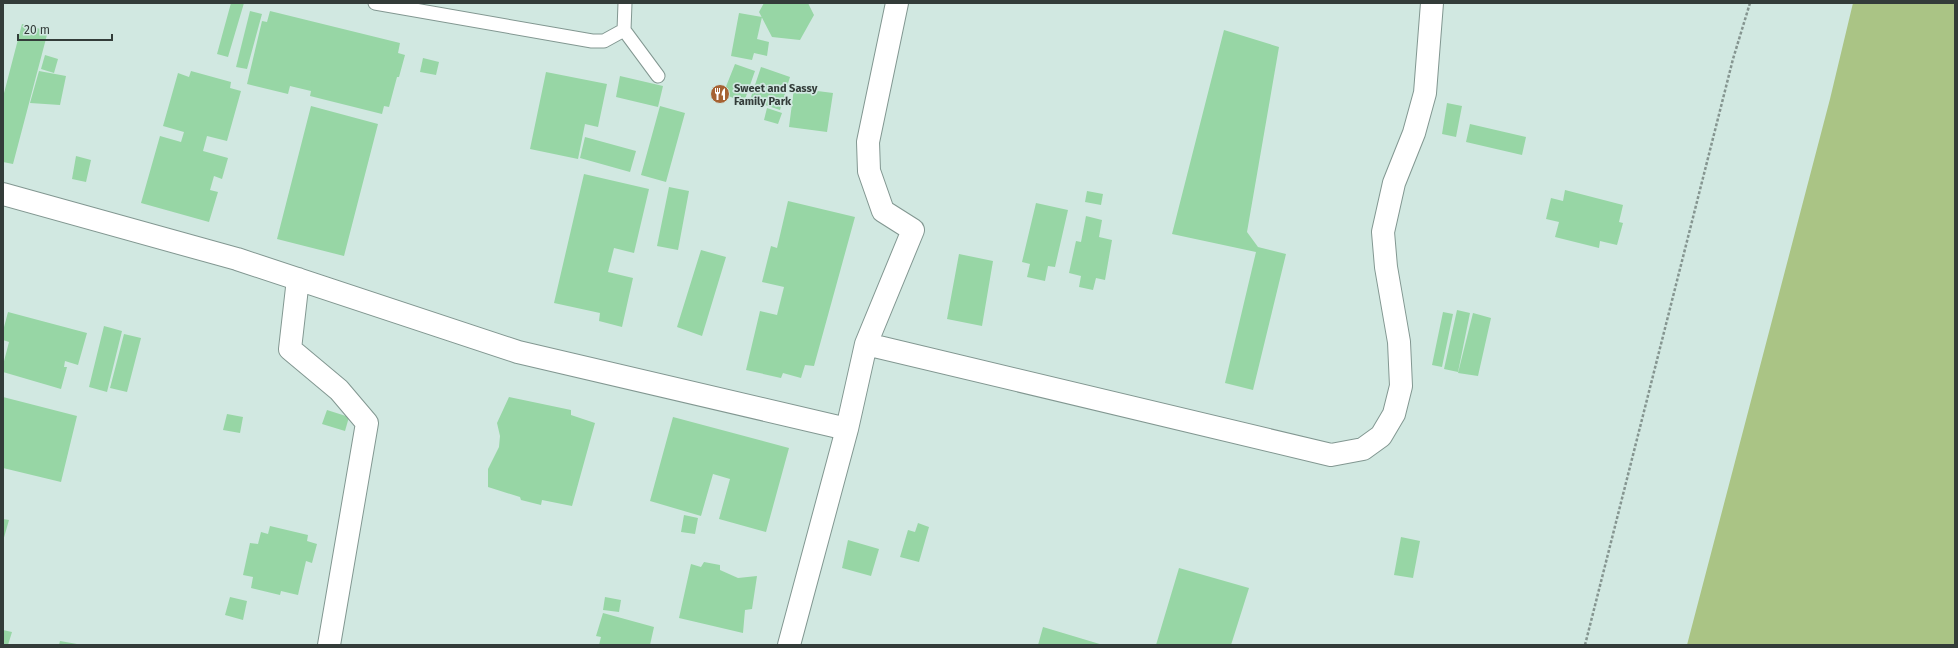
<svg xmlns="http://www.w3.org/2000/svg" width="1958" height="648" font-family="'Fira Sans',sans-serif">
  <style>
    .green { fill: #aac485 }
    .building { fill: #97d6a5 }
    .lines { fill: none; stroke-linecap: round; stroke-linejoin: round }
    .service-casing { stroke: #829791; stroke-width: 15 }
    .minor-casing { stroke: #829791; stroke-width: 24 }
    .path { stroke: #859590; stroke-width: 2.5; stroke-dasharray: 3 2; stroke-linecap: butt }
    .service { stroke: #fff; stroke-width: 13 }
    .minor { stroke: #fff; stroke-width: 22 }
    .labels { text-anchor: middle; dominant-baseline: central; stroke-width: 3.5; stroke-linejoin: round; paint-order: stroke }
    .poi-label { font-size: 11px; font-weight: bold; fill: #333c39; stroke: #d1e8e1; text-anchor: start }
  </style>
  <rect width="100%" height="100%" fill="#d1e8e1"/>
  <path class="green" d="M 1853,3 L 1955,3 L 1955,645 L 1687,645 L 1830,99 Z"/>
  <path class="building" d="M 231,3 L 244,3 L 228,57 L 217,54 Z
    M 764,3 L 808,3 L 814,15 L 800,40 L 772,37 L 759,12 Z
    M 250,11 L 262,14 L 247,69 L 236,67 Z
    M 270,11 L 400,43 L 398,53 L 405,55 L 399,77 L 397,77 L 389,107 L 384,106 L 382,114 L 310,96 L 311,91 L 290,86 L 288,94 L 247,84 L 262,21 L 267,22 Z
    M 739,13 L 762,17 L 757,39 L 769,42 L 767,56 L 754,53 L 752,60 L 731,56 Z
    M 22,24 L 48,31 L 13,164 L 3,162 L 3,97 Z
    M 1224,30 L 1279,47 L 1247,232 L 1258,247 L 1286,254 L 1253,390 L 1225,383 L 1256,252 L 1172,234 Z
    M 45,55 L 58,59 L 54,73 L 41,69 Z
    M 423,58 L 439,62 L 436,75 L 420,72 Z
    M 735,64 L 755,71 L 744,102 L 723,94 Z
    M 761,67 L 790,77 L 780,110 L 750,100 Z
    M 39,71 L 66,76 L 60,105 L 30,103 Z
    M 191,71 L 231,82 L 230,88 L 241,91 L 227,141 L 207,136 L 203,151 L 228,158 L 222,179 L 214,176 L 210,190 L 218,192 L 209,222 L 141,203 L 160,136 L 181,142 L 184,132 L 163,126 L 178,73 L 189,77 Z
    M 546,72 L 607,84 L 598,127 L 585,124 L 578,159 L 530,149 Z
    M 620,76 L 663,86 L 658,107 L 616,97 Z
    M 794,88 L 833,93 L 827,132 L 789,127 Z
    M 1447,103 L 1462,106 L 1456,137 L 1442,134 Z
    M 311,106 L 378,124 L 344,256 L 277,239 Z
    M 660,106 L 685,113 L 666,182 L 641,175 Z
    M 767,108 L 782,113 L 778,124 L 764,120 Z
    M 1470,124 L 1526,137 L 1522,155 L 1466,142 Z
    M 585,137 L 636,151 L 630,172 L 580,158 Z
    M 76,156 L 91,160 L 86,182 L 72,179 Z
    M 584,174 L 649,189 L 634,253 L 614,248 L 608,272 L 633,278 L 622,327 L 599,321 L 600,313 L 554,303 Z
    M 669,187 L 689,191 L 678,250 L 657,246 Z
    M 1565,190 L 1623,205 L 1619,222 L 1623,223 L 1617,245 L 1600,241 L 1599,248 L 1555,237 L 1559,222 L 1546,219 L 1551,198 L 1563,201 Z
    M 1087,191 L 1103,194 L 1101,205 L 1085,202 Z
    M 788,201 L 855,217 L 814,366 L 805,365 L 801,378 L 783,373 L 781,378 L 746,370 L 760,311 L 777,315 L 784,287 L 762,282 L 771,246 L 777,248 Z
    M 1036,203 L 1068,210 L 1055,267 L 1048,266 L 1045,281 L 1027,277 L 1030,264 L 1022,262 Z
    M 1086,216 L 1102,220 L 1099,237 L 1112,240 L 1105,280 L 1096,278 L 1093,290 L 1079,287 L 1081,276 L 1069,273 L 1076,241 L 1081,242 Z
    M 701,250 L 726,257 L 702,336 L 677,327 Z
    M 959,254 L 993,261 L 982,326 L 947,319 Z
    M 1457,310 L 1470,313 L 1458,372 L 1444,369 Z
    M 8,312 L 87,333 L 78,365 L 65,361 L 64,367 L 67,367 L 61,389 L 3,372 L 3,365 L 9,342 L 3,340 L 3,331 Z
    M 1443,312 L 1453,314 L 1442,367 L 1432,365 Z
    M 1473,313 L 1491,318 L 1478,376 L 1458,373 Z
    M 104,326 L 122,331 L 107,392 L 89,387 Z
    M 124,334 L 141,338 L 127,392 L 110,388 Z
    M 3,397 L 77,416 L 61,482 L 3,468 Z
    M 509,397 L 571,410 L 571,415 L 595,423 L 572,506 L 542,500 L 541,505 L 521,500 L 520,497 L 488,487 L 488,469 L 499,447 L 500,436 L 497,423 Z
    M 327,410 L 349,417 L 345,431 L 322,424 Z
    M 227,414 L 243,417 L 240,433 L 223,430 Z
    M 673,417 L 789,448 L 766,532 L 719,519 L 730,479 L 713,474 L 701,516 L 650,501 Z
    M 684,515 L 698,518 L 695,534 L 681,532 Z
    M 3,519 L 9,520 L 3,541 Z
    M 918,523 L 929,527 L 919,562 L 900,557 L 908,530 L 915,532 Z
    M 270,526 L 308,535 L 307,541 L 317,544 L 312,563 L 306,561 L 298,595 L 281,591 L 280,595 L 251,588 L 253,577 L 243,575 L 250,543 L 258,544 L 261,532 L 268,534 Z
    M 1401,537 L 1420,541 L 1413,578 L 1394,575 Z
    M 848,540 L 879,549 L 871,576 L 842,568 Z
    M 704,562 L 720,565 L 720,570 L 738,578 L 757,576 L 752,609 L 745,610 L 743,633 L 679,618 L 691,564 L 701,567 Z
    M 1179,568 L 1249,588 L 1231,645 L 1156,645 Z
    M 230,597 L 247,601 L 243,620 L 225,615 Z
    M 605,597 L 621,600 L 619,612 L 603,610 Z
    M 603,613 L 654,627 L 650,645 L 599,645 L 601,637 L 596,636 Z
    M 1043,627 L 1103,645 L 1038,645 Z
    M 3,630 L 12,632 L 8,645 L 3,645 Z
    M 60,641 L 77,644 L 77,645 L 59,645 Z"/>
  <g class="lines">
    <g class="service-casing">
      <path id="service" d="M 375,3 L 592,41 L 604,41 L 624,30
        M 625,3 L 624,30 L 658,76"/>
    </g>
    <g class="minor-casing">
      <path id="minor" d="M 3,194 L 237,259 L 518,352 L 847,429
        M 298,279 L 290,349 L 339,390 L 367,423 L 329,645
        M 866,344 L 1331,455 L 1363,449 L 1381,436 L 1394,414 L 1401,386 L 1399,342 L 1386,267 L 1383,232 L 1394,183 L 1414,133 L 1425,93 L 1432,3
        M 789,645 L 847,429 L 866,344 L 913,230 L 883,211 L 869,171 L 868,142 L 897,3"/>
    </g>
    <path class="path" d="M 1585,645 L 1733,59 L 1750,3"/>
    <use href="#service" class="service"/>
    <use href="#minor" class="minor"/>
  </g>
  <defs>
    <g id="restaurant-disc" transform="scale(1)"><circle r="9.5" fill="#a66232" stroke="#d1e8e1"/><path d="M-5-6h1v4h1v-4h1v4h1v-4h1v5L-1.5 .5V6h-2V.5L-5-1ZM5-6V6H3V1.5H1.5Q1.5-4 5-6Z" fill="#fff"/></g>
  </defs>
  <g fill-rule="evenodd">
    <use href="#restaurant-disc" x="720" y="94"/>
  </g>
  <g class="labels">
    <g class="poi-label">
      <text x="734" y="88">Sweet and Sassy<tspan x="734" dy="13">Family Park</tspan></text>
    </g>
  </g>
  <rect width="1958" height="648" fill="none" stroke="#333c39" stroke-width="8"/>
  <path d="M18 34v6h94v-6" fill="none" stroke="#333c39" stroke-width="2"/>
  <text x="24" y="34" font-size="12" fill="#333c39" stroke="#d1e8e1" stroke-width="3" paint-order="stroke">20 m</text>
</svg>
